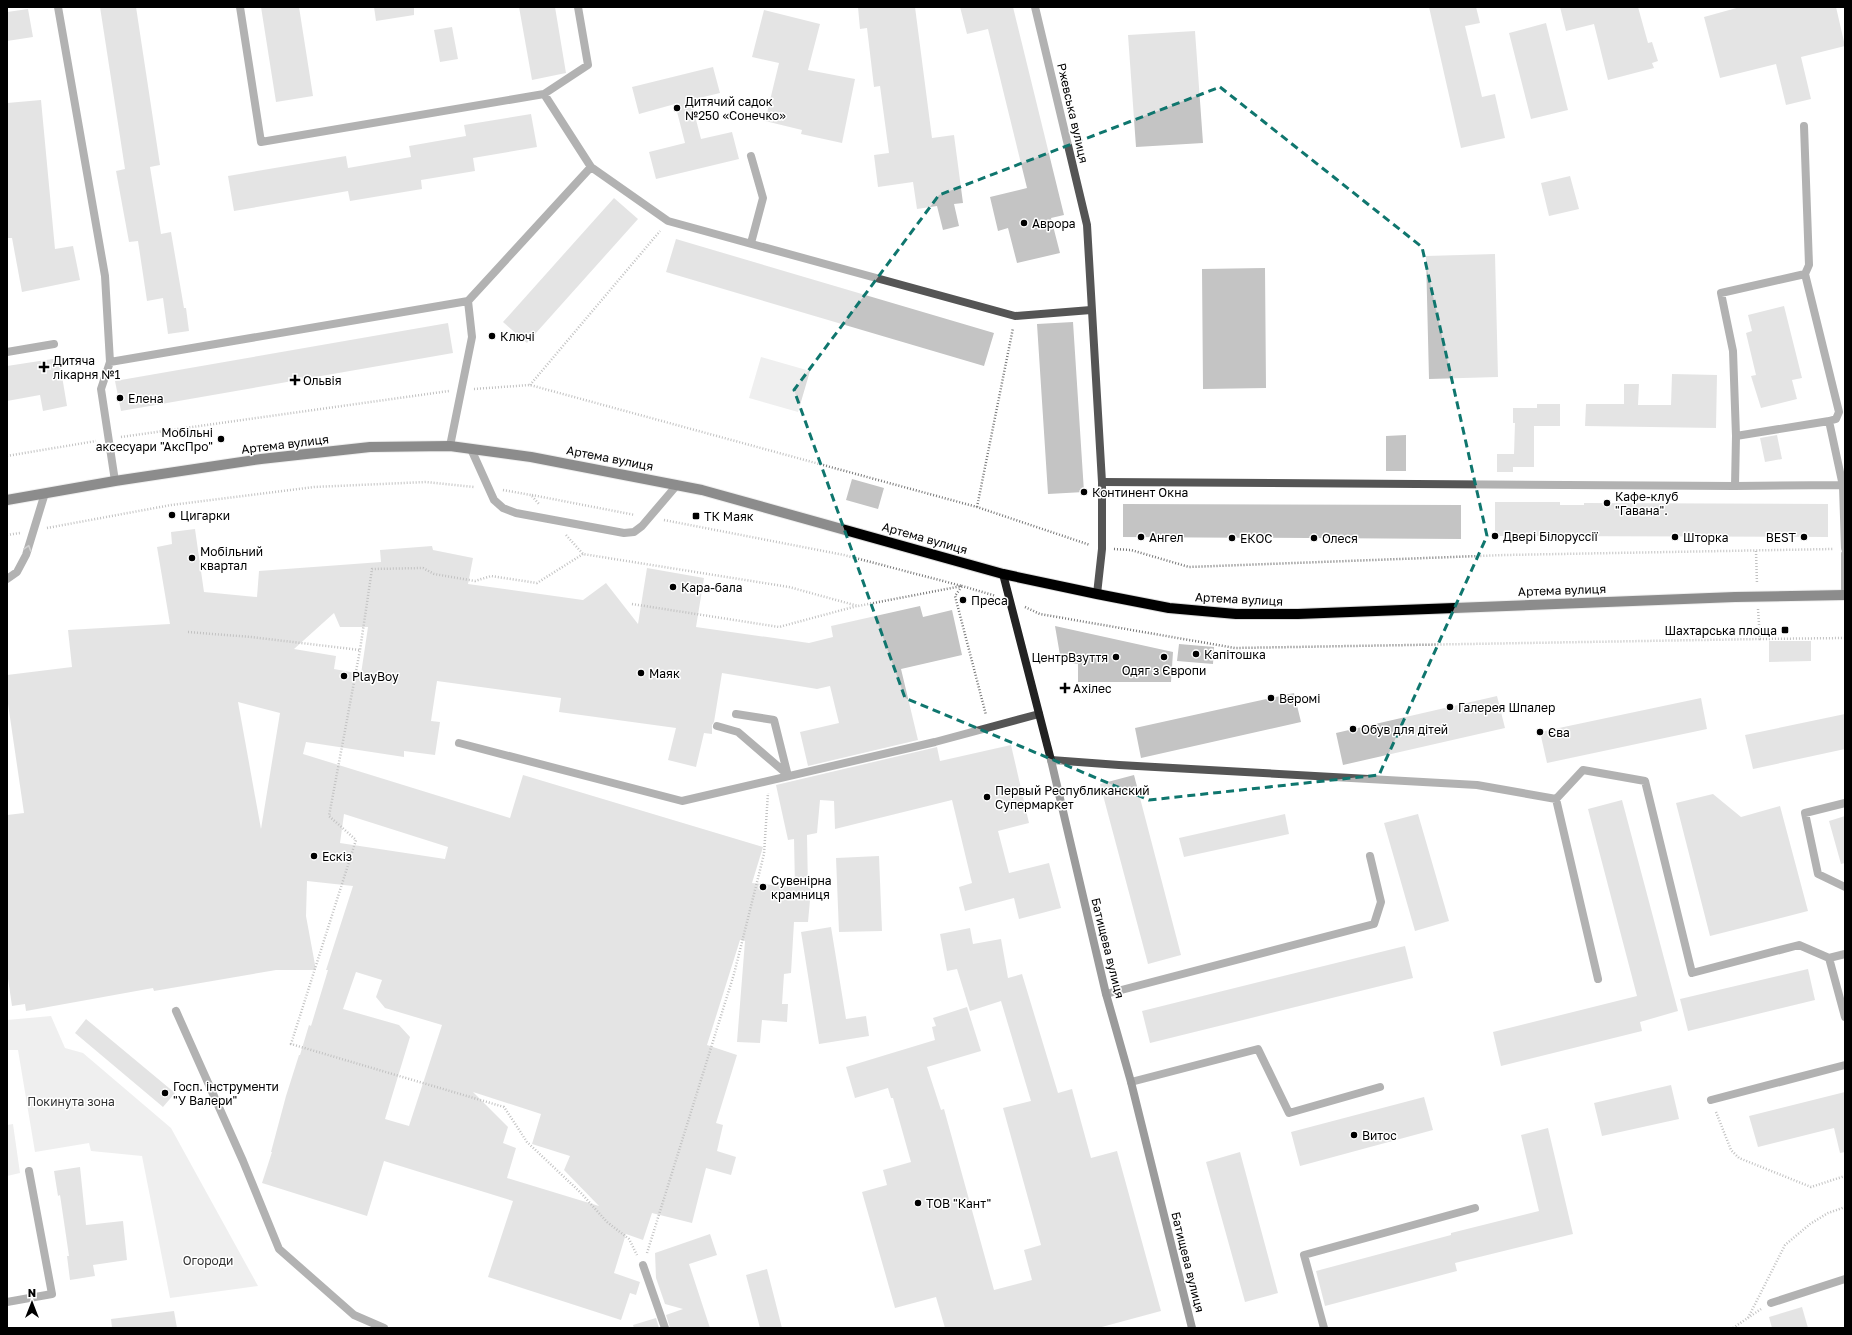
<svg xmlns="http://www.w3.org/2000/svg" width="1852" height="1335" font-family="'Golos Text',sans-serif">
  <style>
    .green { fill: #dcdcdc }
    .building { fill: #c4c4c4; fill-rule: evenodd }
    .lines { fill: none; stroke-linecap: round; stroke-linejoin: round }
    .primary-casing { stroke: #dbdbdb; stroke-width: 12 }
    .path { stroke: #777; stroke-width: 2.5; stroke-dasharray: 1 2; stroke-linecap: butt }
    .lane { stroke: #555; stroke-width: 8 }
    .street { stroke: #555; stroke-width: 8 }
    .secondary { stroke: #222; stroke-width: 8 }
    .primary { stroke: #000; stroke-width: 10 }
    .oneway { stroke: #999 }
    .marked { fill: none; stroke: #0f766e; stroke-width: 3; stroke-dasharray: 8 5; stroke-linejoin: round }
    .poi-dot { fill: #000; stroke: #fff; stroke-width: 1.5 }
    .labels { text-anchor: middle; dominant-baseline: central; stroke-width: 3; stroke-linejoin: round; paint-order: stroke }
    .poi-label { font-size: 12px; fill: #000; stroke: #fff; text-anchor: start }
    .street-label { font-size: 12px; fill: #000; stroke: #fff }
    .park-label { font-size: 12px; fill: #333; stroke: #fff }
  </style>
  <rect width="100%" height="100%" fill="#fff"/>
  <path class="green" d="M 761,357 L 810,371 L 798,412 L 749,398 Z
    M 51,1016 L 65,1048 L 83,1053 L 171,1128 L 258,1286 L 170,1298 L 142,1156 L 91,1151 L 89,1143 L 35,1152 L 18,1050 L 7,1050 L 7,1020 Z
    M 13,1124 L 20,1173 L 7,1176 L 7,1125 Z"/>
  <path class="building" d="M 100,7 L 136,7 L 160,165 L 150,167 L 161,234 L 171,232 L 184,308 L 186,308 L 189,331 L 168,334 L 163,298 L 147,301 L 138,241 L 129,242 L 116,171 L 125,169 Z
    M 261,7 L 299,7 L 313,96 L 276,102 Z
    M 374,7 L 414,7 L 414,15 L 376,21 Z
    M 519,7 L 555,7 L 566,73 L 532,80 Z
    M 858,7 L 915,7 L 932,138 L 954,135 L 963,203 L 954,204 L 959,226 L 943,230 L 937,206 L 917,209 L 913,182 L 878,187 L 874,155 L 889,153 L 880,86 L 874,87 L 867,28 L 860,29 Z
    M 960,7 L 1013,7 L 1064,215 L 1051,218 L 1060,253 L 1017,263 L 1008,228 L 998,231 L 990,197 L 1027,188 L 988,29 L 967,34 Z
    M 1429,7 L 1476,7 L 1480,23 L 1465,26 L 1482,97 L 1495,94 L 1505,138 L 1461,148 Z
    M 1560,7 L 1638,7 L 1648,43 L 1652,42 L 1658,61 L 1652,63 L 1654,68 L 1608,80 L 1594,24 L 1566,31 Z
    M 1740,7 L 1836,7 L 1845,46 L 1801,57 L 1811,99 L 1786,105 L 1776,64 L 1720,78 L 1704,17 Z
    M 28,9 L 33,37 L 7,41 L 7,12 Z
    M 764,10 L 820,24 L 808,70 L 855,79 L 842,143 L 801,134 L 802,130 L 765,121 L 779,63 L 752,57 Z
    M 1546,23 L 1568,110 L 1531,119 L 1509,33 Z
    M 452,27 L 458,59 L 440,62 L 434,30 Z
    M 1195,31 L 1203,143 L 1136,147 L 1128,35 Z
    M 713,67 L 720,93 L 691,100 L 701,139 L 732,132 L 739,159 L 656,179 L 649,152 L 685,143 L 675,104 L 639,114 L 632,87 Z
    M 41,100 L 55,249 L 73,246 L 80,280 L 22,292 L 12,238 L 7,238 L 7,103 Z
    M 531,114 L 537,147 L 473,158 L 475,171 L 421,180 L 422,189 L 350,201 L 348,191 L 234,211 L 228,176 L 346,156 L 348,168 L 411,157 L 409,146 L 466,136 L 464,125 Z
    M 1570,176 L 1579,209 L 1549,216 L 1541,183 Z
    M 614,198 L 638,219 L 527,343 L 503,322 Z
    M 676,239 L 994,333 L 984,366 L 666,272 Z
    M 1495,254 L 1498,377 L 1429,379 L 1426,256 Z
    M 1265,268 L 1266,388 L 1203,389 L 1202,269 Z
    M 1784,306 L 1802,378 L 1792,380 L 1797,399 L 1761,408 L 1751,376 L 1756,375 L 1746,333 L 1752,331 L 1748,315 Z
    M 1073,322 L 1084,492 L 1048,494 L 1037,324 Z
    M 448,323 L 453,353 L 121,411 L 115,381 Z
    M 59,358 L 67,406 L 43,411 L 40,395 L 7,401 L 7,366 Z
    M 1672,374 L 1717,375 L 1716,428 L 1585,426 L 1586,404 L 1624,404 L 1624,384 L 1639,384 L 1638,405 L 1671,405 Z
    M 1537,404 L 1560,404 L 1560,426 L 1534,426 L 1534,467 L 1513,467 L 1513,472 L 1497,472 L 1497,454 L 1514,454 L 1515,423 L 1513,423 L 1513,408 L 1537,408 Z
    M 1406,435 L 1406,471 L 1386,471 L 1386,436 Z
    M 1777,435 L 1782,459 L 1765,462 L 1760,438 Z
    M 852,479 L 884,488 L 878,509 L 846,500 Z
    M 1495,502 L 1560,502 L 1560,505 L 1584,505 L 1584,503 L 1828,504 L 1828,537 L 1495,536 Z
    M 1123,504 L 1461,505 L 1461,539 L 1123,537 Z
    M 195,529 L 204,592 L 257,597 L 259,571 L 381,562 L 380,550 L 432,546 L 433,550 L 473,558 L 468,584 L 583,600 L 606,583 L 638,624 L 647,568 L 704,578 L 696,627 L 809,643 L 833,637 L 831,626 L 920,606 L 923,617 L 952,610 L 962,655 L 901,669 L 918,740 L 808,766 L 800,732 L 839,723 L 830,686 L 817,689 L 722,673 L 714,722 L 712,725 L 712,734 L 704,733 L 696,767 L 668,760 L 676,728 L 559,712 L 561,698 L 437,681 L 431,721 L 440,722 L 435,755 L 404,751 L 404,757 L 306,742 L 303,754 L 510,818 L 523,775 L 763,847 L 752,883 L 795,887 L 794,839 L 788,840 L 776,785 L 937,747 L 940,761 L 1011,745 L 1029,823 L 998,831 L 1009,873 L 1049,863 L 1061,908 L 1019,919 L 1014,898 L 965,911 L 959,887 L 972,883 L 952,800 L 835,829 L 834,801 L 820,800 L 817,833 L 807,835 L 808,888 L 811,889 L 808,922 L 794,922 L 791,973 L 784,974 L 782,1004 L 788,1004 L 787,1022 L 762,1020 L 760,1043 L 737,1042 L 745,941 L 740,940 L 707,1045 L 737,1055 L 716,1123 L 723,1125 L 717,1151 L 736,1157 L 731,1175 L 706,1168 L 692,1223 L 652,1213 L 643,1240 L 626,1234 L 614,1273 L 640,1282 L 636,1295 L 630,1293 L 621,1320 L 488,1277 L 513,1201 L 384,1161 L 367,1216 L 262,1183 L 272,1152 L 271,1152 L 286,1096 L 299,1055 L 300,1055 L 309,1025 L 311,1026 L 328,970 L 326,970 L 353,886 L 307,881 L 306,916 L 316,970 L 276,970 L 154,991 L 153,988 L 26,1011 L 25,1004 L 12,1006 L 7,972 L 7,815 L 24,813 L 7,697 L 7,675 L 72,667 L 68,630 L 170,624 L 157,547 L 172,544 L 171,532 ZM 334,613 L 340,627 L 368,627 L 361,674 L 334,669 L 336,656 L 294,649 ZM 238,702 L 280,713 L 261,829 ZM 344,814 L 448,847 L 445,859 L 340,843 ZM 356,972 L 382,980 L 376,997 L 385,1008 L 442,1025 L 409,1126 L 385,1119 L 410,1037 L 399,1025 L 343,1009 ZM 473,1092 L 541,1114 L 532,1144 L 570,1156 L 564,1170 L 599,1206 L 507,1178 L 516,1148 L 503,1143 L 508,1127 Z
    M 1055,626 L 1173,652 L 1171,682 L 1078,682 L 1078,664 L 1061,661 Z
    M 1769,641 L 1811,641 L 1811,661 L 1769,662 Z
    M 1179,644 L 1214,647 L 1213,664 L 1177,661 Z
    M 1294,693 L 1301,722 L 1141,758 L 1135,728 Z
    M 1497,696 L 1505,728 L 1343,765 L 1336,733 Z
    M 1701,698 L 1707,729 L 1547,763 L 1540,732 Z
    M 1845,714 L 1845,749 L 1753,769 L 1745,735 Z
    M 1134,775 L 1181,955 L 1148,964 L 1100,784 Z
    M 1713,794 L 1741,817 L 1780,806 L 1808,911 L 1710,936 L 1676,803 Z
    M 1622,800 L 1678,1011 L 1640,1022 L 1642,1031 L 1501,1066 L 1493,1032 L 1637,996 L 1588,809 Z
    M 1285,814 L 1289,834 L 1184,857 L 1179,838 Z
    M 1418,814 L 1449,921 L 1415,931 L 1384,823 Z
    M 1845,816 L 1845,863 L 1841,864 L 1829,821 Z
    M 879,856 L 882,931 L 839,932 L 836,858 Z
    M 831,927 L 846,1019 L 866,1016 L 869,1036 L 819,1044 L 801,932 Z
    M 970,928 L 973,944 L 1001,939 L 1008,978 L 1022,974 L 1058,1093 L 1072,1089 L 1091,1158 L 1117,1151 L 1161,1311 L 1098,1328 L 945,1328 L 936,1297 L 895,1308 L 862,1192 L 887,1185 L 883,1170 L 911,1162 L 893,1098 L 891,1098 L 888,1088 L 855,1098 L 846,1067 L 935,1040 L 932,1027 L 936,1026 L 933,1018 L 967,1007 L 981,1051 L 927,1067 L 941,1110 L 944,1109 L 994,1290 L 1032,1280 L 1024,1250 L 1041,1245 L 1003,1108 L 1031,1101 L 1001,1001 L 970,1011 L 957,969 L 947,971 L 940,934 Z
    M 1405,946 L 1413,978 L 1150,1043 L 1142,1011 Z
    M 1808,969 L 1815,1000 L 1688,1031 L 1680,999 Z
    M 86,1019 L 175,1093 L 163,1107 L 75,1033 Z
    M 1671,1085 L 1679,1119 L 1602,1136 L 1594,1103 Z
    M 1845,1092 L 1845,1152 L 1840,1153 L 1834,1128 L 1758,1147 L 1749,1116 Z
    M 1424,1097 L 1433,1130 L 1300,1166 L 1291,1132 Z
    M 1548,1128 L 1573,1234 L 1455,1263 L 1457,1271 L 1325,1306 L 1316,1271 L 1451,1235 L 1451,1233 L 1539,1211 L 1521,1135 Z
    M 1240,1152 L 1278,1293 L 1245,1302 L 1206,1162 Z
    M 80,1167 L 86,1225 L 123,1221 L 127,1260 L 93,1265 L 95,1276 L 70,1280 L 67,1256 L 69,1256 L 60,1195 L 58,1196 L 54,1171 Z
    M 710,1234 L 717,1255 L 689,1264 L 710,1328 L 670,1328 L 666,1315 L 683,1309 L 665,1304 L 656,1278 L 655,1253 Z
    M 767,1269 L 782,1328 L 760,1328 L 746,1275 Z
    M 1802,1307 L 1808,1328 L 1772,1328 L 1769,1317 Z
    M 174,1311 L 177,1328 L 112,1328 L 111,1319 Z
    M 656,1318 L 659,1328 L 634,1328 L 633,1325 Z"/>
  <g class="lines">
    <g class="primary-casing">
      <path id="primary" d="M 7,500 L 115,481 L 261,459 L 370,447 L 450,446 L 531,457 L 702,490 L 1003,574 L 1097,594 L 1169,608 L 1236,614 L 1298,614 L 1735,597 L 1845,595"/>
    </g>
    <path class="path" d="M 530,385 L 660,231
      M 474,389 L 530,385 L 977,507 L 1090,545
      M 121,437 L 449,391
      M 7,456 L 96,441
      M 503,490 L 531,495 L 539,504
      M 532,495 L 635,515
      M 977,507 L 1013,328
      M 664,520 L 844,555 L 962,586 L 955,596 L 986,715
      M 47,528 L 171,505 L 314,487 L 426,482 L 474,487
      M 7,535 L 20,533
      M 566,535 L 583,554 L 789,587 L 858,606 L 962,586 L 996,596
      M 1114,549 L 1131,550 L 1189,567 L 1505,555 L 1833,549
      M 1756,551 L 1757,584
      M 583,554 L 537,583 L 491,576 L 475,581 L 434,574 L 423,568 L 372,569 L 360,650 L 329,816 L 356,840 L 291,1044 L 504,1107 L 527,1142 L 581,1193 L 607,1222 L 629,1239 L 637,1255
      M 632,604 L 779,627 L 857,606
      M 1025,607 L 1040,614 L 1235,648 L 1760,639
      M 1758,609 L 1760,639 L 1845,638
      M 188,632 L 251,637 L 360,650
      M 1716,1112 L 1731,1150 L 1739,1158 L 1811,1187 L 1845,1176
      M 647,1253 L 734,974 L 764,854 L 768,793
      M 1748,1318 L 1785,1245 L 1810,1224 L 1828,1213 L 1845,1207
      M 1733,1328 L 1761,1309"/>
    <path class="lane" d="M 58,7 L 105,276 L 110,362 L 101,389 L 115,481
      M 240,7 L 261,142 L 544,94 L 588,65 L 578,7
      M 544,94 L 591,167 L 668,221 L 1015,316 L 1091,310
      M 1804,126 L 1809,265 L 1805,274
      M 751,156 L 763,198 L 751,243
      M 468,301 L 591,167
      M 7,352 L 54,344
      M 110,362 L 468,301 L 472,337 L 450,446
      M 1829,421 L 1843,486 L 1845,548
      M 471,449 L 494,500 L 503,508 L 516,513 L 624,533 L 634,532 L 642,526 L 677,485
      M 1102,482 L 1735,486 L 1845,485
      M 1735,486 L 1736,436 L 1733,351 L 1721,293 L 1805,274 L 1839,412 L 1836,419 L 1829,421 L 1736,436
      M 7,579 L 17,572 L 26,555 L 45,493
      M 1845,595 L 1845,554
      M 736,714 L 774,720 L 788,776
      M 717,726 L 738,732 L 788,775
      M 459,743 L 682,801 L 935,742 L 1039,714
      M 1051,760 L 1119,765 L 1477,785 L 1556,799
      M 1845,803 L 1805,813 L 1818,874 L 1845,887
      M 1829,958 L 1845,1017
      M 1598,979 L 1556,799 L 1583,770 L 1645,781 L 1692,973 L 1799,945 L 1829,958 L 1845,954
      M 1106,994 L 1374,924 L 1381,902 L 1370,856
      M 176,1011 L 243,1161 L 279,1249 L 354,1315 L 384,1328
      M 1131,1082 L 1258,1049 L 1289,1113 L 1380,1087
      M 1711,1100 L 1845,1065
      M 643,1265 L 665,1328
      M 1771,1303 L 1845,1279
      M 1324,1328 L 1304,1255 L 1475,1208"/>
    <path class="street" d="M 1035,7 L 1087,225 L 1102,482 L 1102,549 L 1097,594
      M 7,1302 L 52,1294 L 29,1171"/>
    <path class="secondary" d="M 1003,574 L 1051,760 L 1106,994 L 1131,1082 L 1192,1328"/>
    <use href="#primary" class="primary"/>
  </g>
  <defs><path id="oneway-chevron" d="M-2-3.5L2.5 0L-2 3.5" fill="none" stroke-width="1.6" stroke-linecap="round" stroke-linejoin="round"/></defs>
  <use class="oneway" href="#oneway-chevron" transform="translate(28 548) rotate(-73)"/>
  <path d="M0 0H1852V1335H0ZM 1220,87 L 1422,247 L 1487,536 L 1379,775 L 1149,800 L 905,698 L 794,390 L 939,195 Z" fill="#fff" fill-opacity=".55" fill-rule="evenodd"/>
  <path class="marked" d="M 1220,87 L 1422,247 L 1487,536 L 1379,775 L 1149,800 L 905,698 L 794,390 L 939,195 Z"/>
  <g class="poi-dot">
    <circle cx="677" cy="108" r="4"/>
    <circle cx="1024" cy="223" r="4"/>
    <circle cx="492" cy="336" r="4"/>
    <path d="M42 361h4v4h4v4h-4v4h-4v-4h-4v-4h4z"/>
    <path d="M293 374h4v4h4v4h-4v4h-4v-4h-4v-4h4z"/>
    <circle cx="120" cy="398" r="4"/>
    <circle cx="221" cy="439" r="4"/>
    <circle cx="1084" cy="492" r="4"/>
    <circle cx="1607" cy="503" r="4"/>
    <circle cx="172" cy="515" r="4"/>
    <rect x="692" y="512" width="8" height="8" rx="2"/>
    <circle cx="1495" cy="536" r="4"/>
    <circle cx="1141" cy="537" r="4"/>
    <circle cx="1675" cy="537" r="4"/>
    <circle cx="1804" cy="537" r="4"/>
    <circle cx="1232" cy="538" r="4"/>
    <circle cx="1314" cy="538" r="4"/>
    <circle cx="192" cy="558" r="4"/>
    <circle cx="673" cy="587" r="4"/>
    <circle cx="963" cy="600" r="4"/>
    <rect x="1781" y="626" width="8" height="8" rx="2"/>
    <circle cx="1196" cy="654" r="4"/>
    <circle cx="1116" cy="657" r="4"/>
    <circle cx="1164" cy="657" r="4"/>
    <circle cx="641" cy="673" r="4"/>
    <circle cx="344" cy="676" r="4"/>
    <path d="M1063 682h4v4h4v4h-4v4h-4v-4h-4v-4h4z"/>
    <circle cx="1271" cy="698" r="4"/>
    <circle cx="1450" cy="707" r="4"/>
    <circle cx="1353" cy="729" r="4"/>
    <circle cx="1540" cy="732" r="4"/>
    <circle cx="987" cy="797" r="4"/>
    <circle cx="314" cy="856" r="4"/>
    <circle cx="763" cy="887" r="4"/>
    <circle cx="165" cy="1093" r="4"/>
    <circle cx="1354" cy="1135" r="4"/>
    <circle cx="918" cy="1203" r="4"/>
  </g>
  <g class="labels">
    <g class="poi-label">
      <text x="685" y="101">Дитячий садок<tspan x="685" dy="14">№250 «Сонечко»</tspan></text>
      <text x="1032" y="223">Аврора</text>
      <text x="500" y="336">Ключі</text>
      <text x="53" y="360">Дитяча<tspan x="53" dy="14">лікарня №1</tspan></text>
      <text x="303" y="380">Ольвія</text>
      <text x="128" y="398">Елена</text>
      <text x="213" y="432" text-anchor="end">Мобільні<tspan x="213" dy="14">аксесуари "АксПро"</tspan></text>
      <text x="1092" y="492">Континент Окна</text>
      <text x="1615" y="496">Кафе-клуб<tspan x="1615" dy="14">"Гавана".</tspan></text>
      <text x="180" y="515">Цигарки</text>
      <text x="704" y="516">ТК Маяк</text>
      <text x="1503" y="536">Двері Білоруссії</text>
      <text x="1149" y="537">Ангел</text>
      <text x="1683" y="537">Шторка</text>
      <text x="1796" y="537" text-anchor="end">BEST</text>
      <text x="1240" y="538">ЕКОС</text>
      <text x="1322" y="538">Олеся</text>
      <text x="200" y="551">Мобільний<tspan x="200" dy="14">квартал</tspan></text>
      <text x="681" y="587">Кара-бала</text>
      <text x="971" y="600">Преса</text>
      <text x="1777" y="630" text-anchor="end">Шахтарська площа</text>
      <text x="1204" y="654">Капітошка</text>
      <text x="1108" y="657" text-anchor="end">ЦентрВзуття</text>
      <text x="1164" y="670" text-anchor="middle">Одяг з Європи</text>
      <text x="649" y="673">Маяк</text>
      <text x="352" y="676">PlayBoy</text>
      <text x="1073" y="688">Ахілес</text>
      <text x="1279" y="698">Веромі</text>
      <text x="1458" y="707">Галерея Шпалер</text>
      <text x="1361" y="729">Обув для дітей</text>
      <text x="1548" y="732">Єва</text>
      <text x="995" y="790">Первый Республиканский<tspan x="995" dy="14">Супермаркет</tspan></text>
      <text x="322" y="856">Ескіз</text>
      <text x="771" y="880">Сувенірна<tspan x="771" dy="14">крамниця</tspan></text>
      <text x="173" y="1086">Госп. інструменти<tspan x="173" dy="14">"У Валери"</tspan></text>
      <text x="1362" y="1135">Витос</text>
      <text x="926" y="1203">ТОВ "Кант"</text>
    </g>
    <g class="street-label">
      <text transform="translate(1073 113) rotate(77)">Ржевська вулиця</text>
      <text transform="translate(285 444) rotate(-7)">Артема вулиця</text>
      <text transform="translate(610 458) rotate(11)">Артема вулиця</text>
      <text transform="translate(925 538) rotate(16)">Артема вулиця</text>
      <text transform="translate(1562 590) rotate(-2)">Артема вулиця</text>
      <text transform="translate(1239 599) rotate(3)">Артема вулиця</text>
      <text transform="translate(1108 948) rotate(76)">Батищева вулиця</text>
      <text transform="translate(1188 1262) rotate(76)">Батищева вулиця</text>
    </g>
    <g class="park-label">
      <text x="71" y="1101">Покинута зона</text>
      <text x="208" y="1260">Огороди</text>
    </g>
  </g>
  <rect width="1852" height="1335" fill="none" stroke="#000000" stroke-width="16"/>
  <g transform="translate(32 1303)" stroke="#ffffff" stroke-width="3" paint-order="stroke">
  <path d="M0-3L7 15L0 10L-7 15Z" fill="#000000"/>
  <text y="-6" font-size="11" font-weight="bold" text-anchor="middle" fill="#000000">N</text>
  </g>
</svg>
